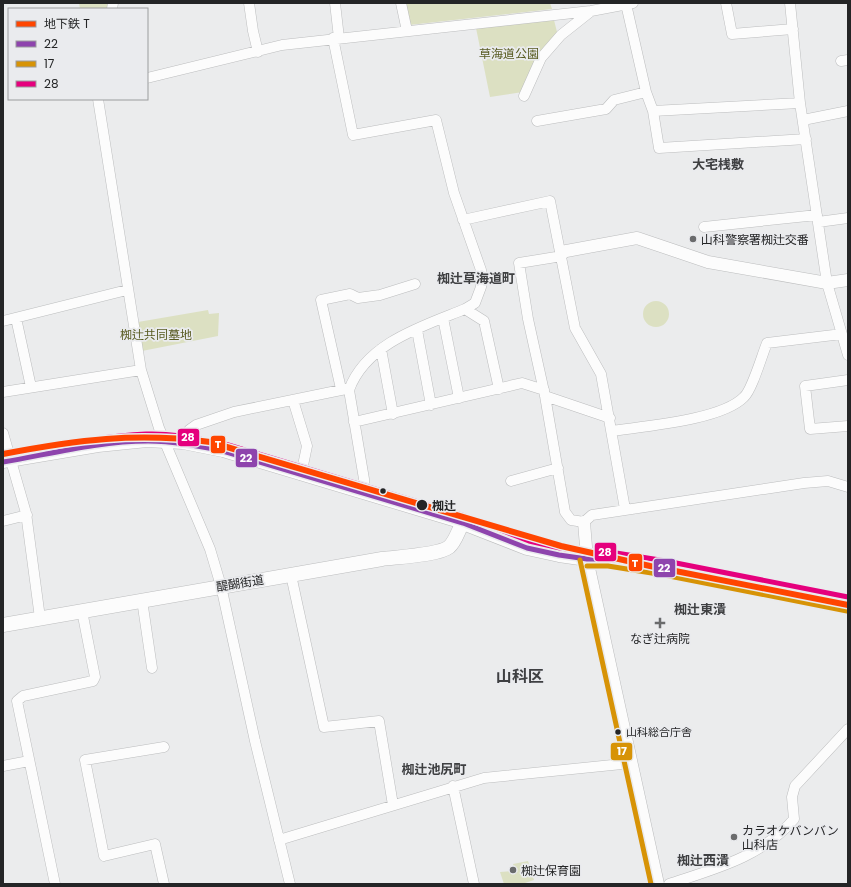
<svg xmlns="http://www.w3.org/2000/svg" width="851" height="887" font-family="Poppins,'Noto Sans JP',sans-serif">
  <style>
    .green { fill: #dce0c2 }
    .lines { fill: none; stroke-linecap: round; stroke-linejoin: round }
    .minor-casing { stroke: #bcbdbe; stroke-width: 11 }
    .tertiary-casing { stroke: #bcbdbe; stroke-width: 13 }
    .secondary-casing { stroke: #bcbdbe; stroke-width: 15 }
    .minor { stroke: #fcfcfc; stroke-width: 10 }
    .tertiary { stroke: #fcfcfc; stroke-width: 12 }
    .secondary { stroke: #fcfcfc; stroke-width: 14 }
    .bus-1-casing { stroke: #eaebee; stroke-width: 8 }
    .bus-2-casing { stroke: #eaebee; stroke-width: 8 }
    .bus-3-casing { stroke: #eaebee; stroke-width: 8 }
    .bus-1 { stroke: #8e44ad; stroke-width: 5 }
    .bus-2 { stroke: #d79306; stroke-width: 5 }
    .bus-3 { stroke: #e5007d; stroke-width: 5 }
    .metro-1-casing { stroke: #eaebee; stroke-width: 9 }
    .metro-1 { stroke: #ff4500; stroke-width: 6 }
    .poi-dot { fill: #6a6b6c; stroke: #eaebee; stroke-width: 1.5 }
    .bus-dot { fill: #242526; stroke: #eaebee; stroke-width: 1.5 }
    .labels { text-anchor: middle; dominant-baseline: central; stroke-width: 3.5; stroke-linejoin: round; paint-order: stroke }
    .bus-label { font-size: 11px; fill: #242526; stroke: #eaebee; text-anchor: start }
    .park-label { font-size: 12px; fill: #585b21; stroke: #eaebee }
    .poi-label { font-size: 12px; fill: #242526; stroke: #eaebee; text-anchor: start }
    .stop-label { font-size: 12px; font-weight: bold; fill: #242526; stroke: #eaebee; text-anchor: start }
    .street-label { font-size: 12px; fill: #242526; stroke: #eaebee }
    .neighbourhood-label { font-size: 13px; font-weight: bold; fill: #3f4042; stroke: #eaebee }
    .district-label { font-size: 16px; font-weight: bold; fill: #3f4042; stroke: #eaebee }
    .line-badge { stroke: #eaebee; stroke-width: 1.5 }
    .badge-label { font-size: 11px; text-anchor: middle; font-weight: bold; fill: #fff }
  </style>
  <rect width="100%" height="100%" fill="#ebeced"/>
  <path class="green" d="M 79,3 L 110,3 L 108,9 L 80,9 Z
    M 405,3 L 550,3 L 552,9 L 409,25 Z
    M 554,20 L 557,32 L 523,92 L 490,97 L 476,28 Z
    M643 314a13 13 0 1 1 26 0a13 13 0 1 1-26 0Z
    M 208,310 L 209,314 L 219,313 L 218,336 L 142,351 L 138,322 Z
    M 528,861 L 534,880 L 522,884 L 504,884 L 500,872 L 515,871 L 513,864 Z"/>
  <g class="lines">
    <g class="minor-casing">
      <path id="minor" d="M 249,3 L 253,31 L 258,52
        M 335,3 L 339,38
        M 401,3 L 407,31
        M 726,3 L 732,34 L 793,29
        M 790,3 L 800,103 L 827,283 L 848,355
        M 626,4 L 646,92 L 653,111 L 800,103
        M 112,9 L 113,3
        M 333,38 L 353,135 L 436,120 L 454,193 L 481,270 L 481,287 L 475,303 L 465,309 C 423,326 366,343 349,390 L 364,479 L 364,493
        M 841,61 L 848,60
        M 147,78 L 282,45 L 591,11 L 633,3
        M 524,96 L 541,58 L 561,35 L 590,12
        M 98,99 L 141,370 L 159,428 L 210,549 L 221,586 L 255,741 L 290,884
        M 653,111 L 659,148 L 806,139
        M 803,120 L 848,111
        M 537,121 L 606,109 L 614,100 L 646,92
        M 463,220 L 550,201 L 575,328 L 601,374 L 625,509
        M 818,222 L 848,218
        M 704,227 L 817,215
        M 562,256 L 519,263 L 528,319 L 545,396 L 565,512 L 571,520 L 584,522 L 592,515 L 804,483 L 828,481 L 848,487
        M 465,309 L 484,321 L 499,389
        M 16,318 L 31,387
        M 443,318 L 459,398
        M 3,321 L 127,290
        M 417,330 L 431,405
        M 381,349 L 393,414
        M 848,380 L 805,386 L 810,429 L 848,426
        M 341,389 L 321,300 L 350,294 L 358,298 L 380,295 L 415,284
        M 3,392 L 141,370
        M 545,396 L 610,418
        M 293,400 L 307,446 L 301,475
        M 354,422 L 522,383 L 544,390
        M 612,431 C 645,426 722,420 744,397 C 752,390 762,355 767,343 L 842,334
        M 3,433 L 26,513 L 40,618
        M 190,444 L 189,430 L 196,425 L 234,412 L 346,389
        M 511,481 L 558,468
        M 3,521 L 27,515
        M 291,575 L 324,727 L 379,721 L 393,805
        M 142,600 L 152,668
        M 164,747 L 85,760 L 104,856 L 155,844 L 164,884
        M 3,766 L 29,761
        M 453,786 L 474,884
        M 279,840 L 484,778 L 632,763
        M 55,884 L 17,701 L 23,696 L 93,681 L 95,677 L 82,611
        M 669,884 C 714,869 762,857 794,819 L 792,797 L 795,786 L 848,729"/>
    </g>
    <g class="tertiary-casing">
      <path id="tertiary" d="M 561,252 L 637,238 L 708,262 L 827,283 L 848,280
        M 3,462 L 98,446 L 147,441 L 183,443 L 223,451 L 463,523
        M 584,522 L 587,559 L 658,884"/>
    </g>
    <g class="secondary-casing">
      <path id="secondary" d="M 3,625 L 382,559 C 397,557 439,555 449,547 C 456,541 458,530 463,523 L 527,548 L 559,555 L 587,559 L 609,559 L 665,568 L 848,604"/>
    </g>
    <use href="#minor" class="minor"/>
    <use href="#tertiary" class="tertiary"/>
    <use href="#secondary" class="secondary"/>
    <g class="bus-1-casing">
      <path id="bus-1" d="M 3,462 C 50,454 100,441 148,441 C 173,441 198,446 223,451 L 463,523 L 527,548 L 559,555 L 587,559 L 609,559 L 665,568 L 848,604"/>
    </g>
    <g class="bus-2-casing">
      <path id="bus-2" d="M 580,560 L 651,884
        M 587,566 L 608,566 L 664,575 L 847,611"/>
    </g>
    <g class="bus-3-casing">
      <path id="bus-3" d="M 3,455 C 50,447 98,436 146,434 C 173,433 199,439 225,444 L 465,516 L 529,541 L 560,548 L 587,552 L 610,552 L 666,561 L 848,597"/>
    </g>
    <use href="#bus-1" class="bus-1"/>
    <use href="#bus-2" class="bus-2"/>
    <use href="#bus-3" class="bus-3"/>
    <g class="metro-1-casing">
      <path id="metro-1" d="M 3,454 C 76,440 136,432 210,442 L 561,546 L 650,566 L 848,605"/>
    </g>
    <use href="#metro-1" class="metro-1"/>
  </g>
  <g class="poi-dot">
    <circle cx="693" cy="239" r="4"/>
    <path d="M658 617h4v4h4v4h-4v4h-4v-4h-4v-4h4z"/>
    <circle cx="734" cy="837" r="4"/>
    <circle cx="513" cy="870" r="4"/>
  </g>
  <g class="bus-dot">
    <circle cx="383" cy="491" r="3.5"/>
    <circle cx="422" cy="505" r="6"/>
    <circle cx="618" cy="732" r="3.5"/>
  </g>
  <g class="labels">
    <g class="bus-label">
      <text x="626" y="732">山科総合庁舎</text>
    </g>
    <g class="park-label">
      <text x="509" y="53">草海道公園</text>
      <text x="156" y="334">椥辻共同墓地</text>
    </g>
    <g class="poi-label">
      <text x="701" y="239">山科警察署椥辻交番</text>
      <text x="660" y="638" text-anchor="middle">なぎ辻病院</text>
      <text x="742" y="830">カラオケバンバン<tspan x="742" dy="14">山科店</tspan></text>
      <text x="521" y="870">椥辻保育園</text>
    </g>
    <g class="stop-label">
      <text x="432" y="505">椥辻</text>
    </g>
    <g class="street-label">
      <text transform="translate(240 583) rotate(-9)">醍醐街道</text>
    </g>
    <g class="neighbourhood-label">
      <text x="718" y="164">大宅桟敷</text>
      <text x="476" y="278">椥辻草海道町</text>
      <text x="700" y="609">椥辻東潰</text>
      <text x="434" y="769">椥辻池尻町</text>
      <text x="703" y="860">椥辻西潰</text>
    </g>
    <g class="district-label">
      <text x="520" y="676">山科区</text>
    </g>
  </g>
  <g class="line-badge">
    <rect x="177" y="428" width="23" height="19" rx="4" fill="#e5007d"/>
    <rect x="210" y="435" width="16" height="19" rx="4" fill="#ff4500"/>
    <rect x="235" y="448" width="23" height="20" rx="4" fill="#8e44ad"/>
    <rect x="594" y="542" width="23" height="20" rx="4" fill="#e5007d"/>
    <rect x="628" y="553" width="15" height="19" rx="4" fill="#ff4500"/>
    <rect x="653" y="558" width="23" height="20" rx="4" fill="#8e44ad"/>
    <rect x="610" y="742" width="23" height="19" rx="4" fill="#d79306"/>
  </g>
  <g class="badge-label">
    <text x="188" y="441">28</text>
    <text x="218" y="448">T</text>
    <text x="246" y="462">22</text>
    <text x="605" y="556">28</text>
    <text x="635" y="567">T</text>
    <text x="664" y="572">22</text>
    <text x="622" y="755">17</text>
  </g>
  <rect width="851" height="887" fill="none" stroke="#242526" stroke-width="8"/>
  <rect x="8" y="8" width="140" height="92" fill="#eaebee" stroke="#9b9c9e"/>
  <rect x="16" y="21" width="20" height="6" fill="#ff4500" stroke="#9b9c9e"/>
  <text x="44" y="28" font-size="12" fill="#242526">地下鉄 T</text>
  <rect x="16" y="41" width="20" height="6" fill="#8e44ad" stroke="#9b9c9e"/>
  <text x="44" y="48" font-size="12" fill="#242526">22</text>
  <rect x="16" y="61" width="20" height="6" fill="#d79306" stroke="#9b9c9e"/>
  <text x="44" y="68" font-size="12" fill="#242526">17</text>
  <rect x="16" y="81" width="20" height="6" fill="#e5007d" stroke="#9b9c9e"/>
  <text x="44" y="88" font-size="12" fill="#242526">28</text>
</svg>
